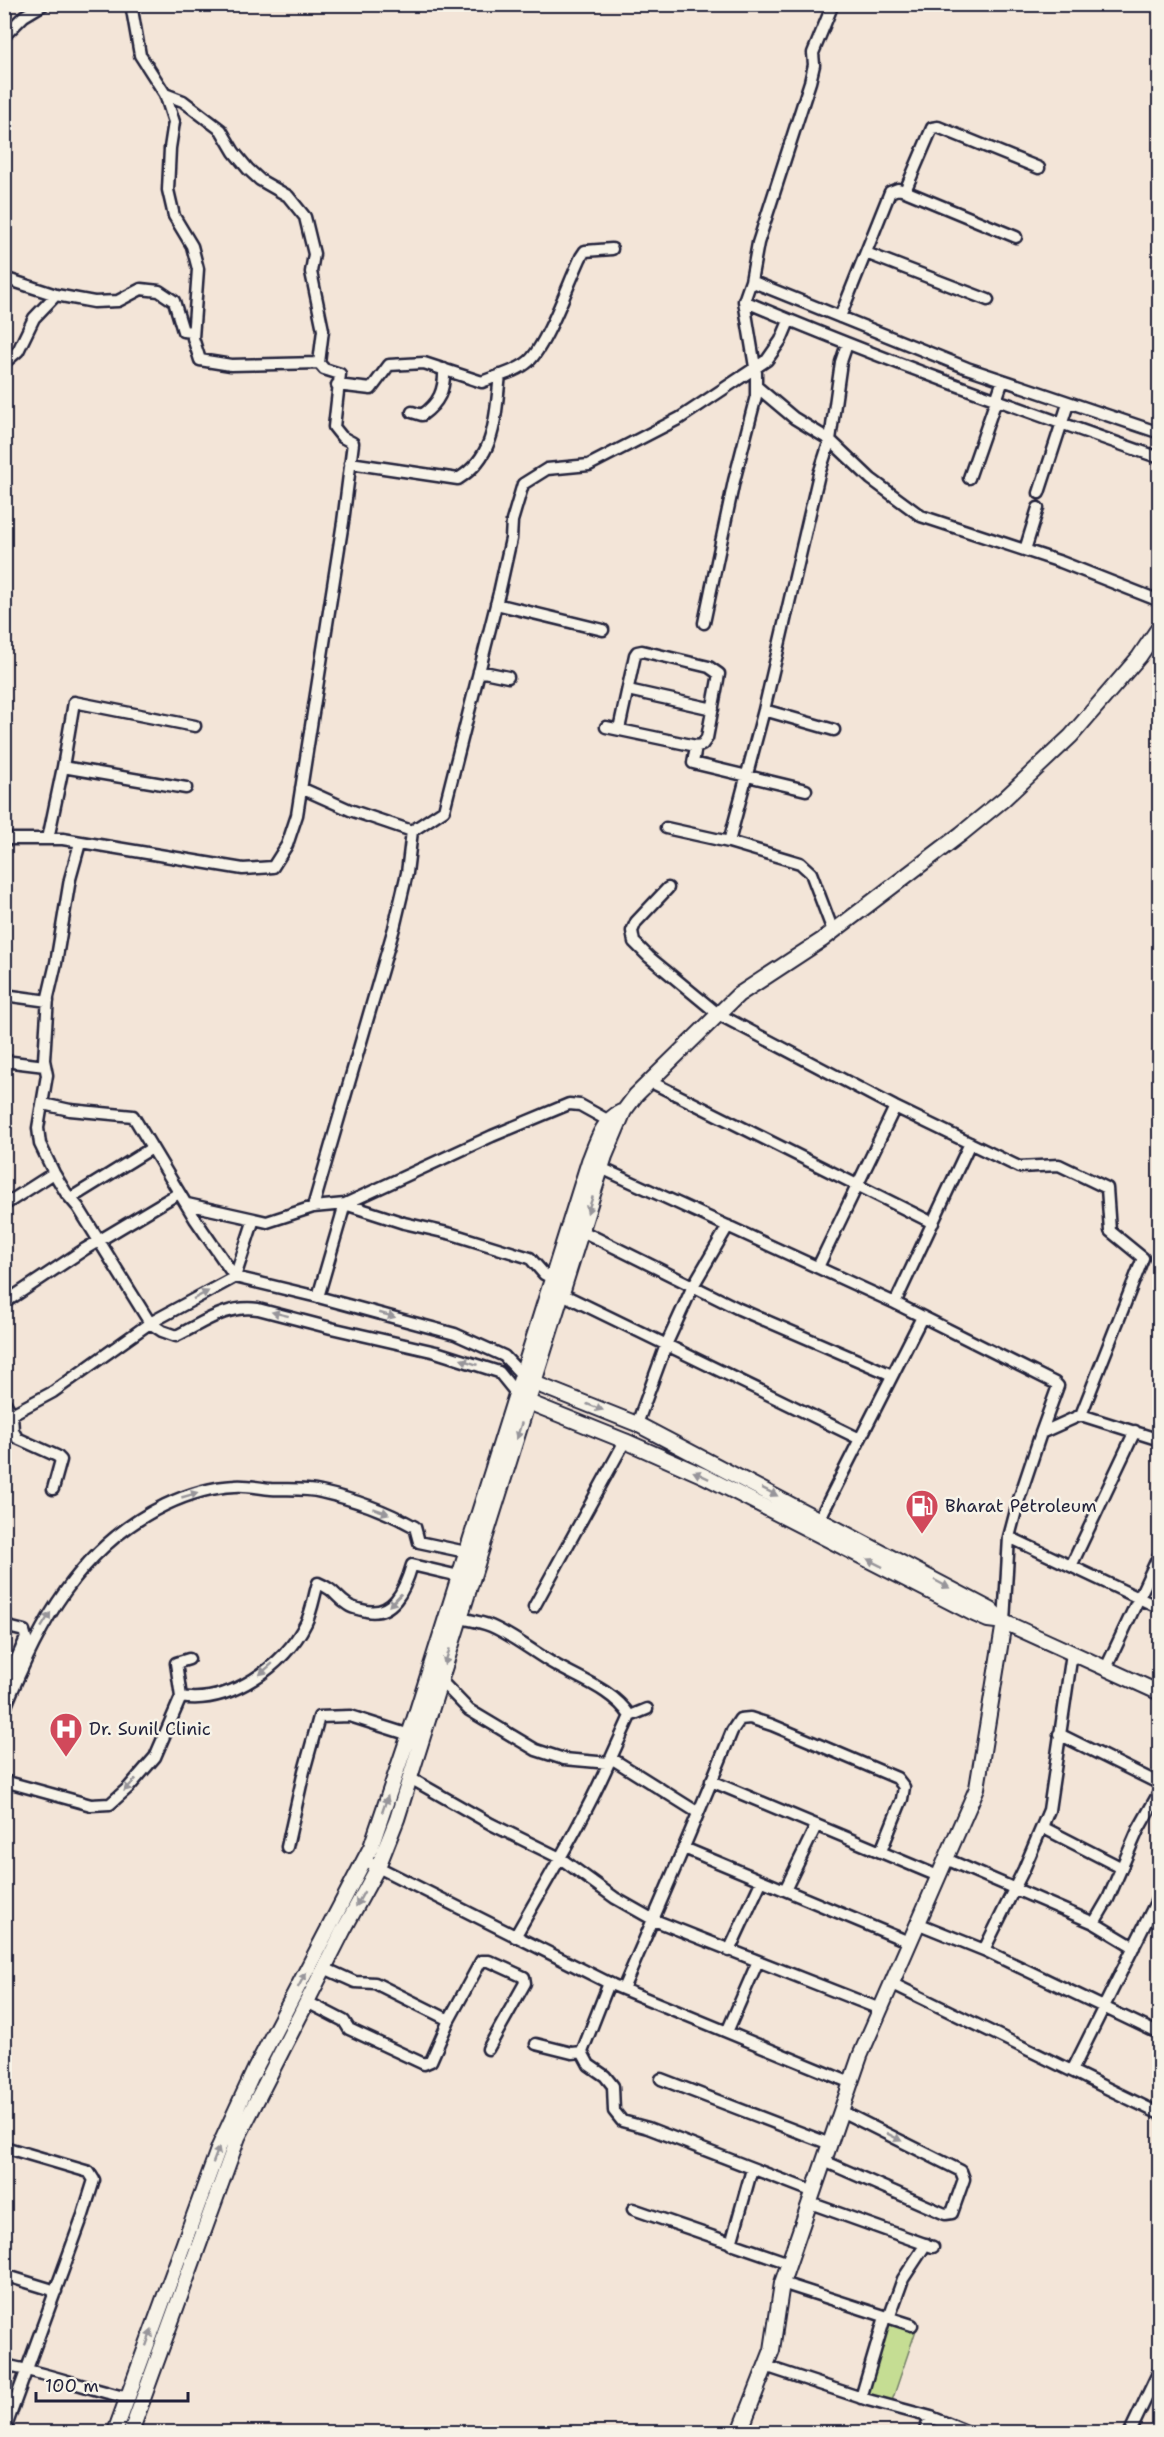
<svg xmlns="http://www.w3.org/2000/svg" width="1164" height="2437" font-family="'Shantell Sans',sans-serif">
  <style>
    .green { fill: #c5dd93; stroke: #748067; stroke-width: 1.5 }
    .lines { fill: none; stroke-linecap: round; stroke-linejoin: round }
    .street-casing { stroke: #22223b; stroke-width: 15 }
    .secondary-casing { stroke: #22223b; stroke-width: 18 }
    .street { stroke: #f7f3e8; stroke-width: 10 }
    .secondary { stroke: #f7f3e8; stroke-width: 14 }
    .oneway { fill: #97959a }
    .labels { text-anchor: middle; dominant-baseline: central; stroke-width: 5; stroke-linejoin: round; paint-order: stroke }
    .poi-label { font-size: 18px; fill: #22223b; stroke: #f7f3e8; text-anchor: start }
  </style>
  <rect width="100%" height="100%" fill="#f3e5d8"/>
  <filter id="ink" filterUnits="userSpaceOnUse"><feTurbulence type="fractalNoise" baseFrequency=".0167" numOctaves="2"/><feDisplacementMap in="SourceGraphic" scale="12" xChannelSelector="R" yChannelSelector="G"/><feConvolveMatrix kernelMatrix="1 2 1 2 8 2 1 2 1" color-interpolation-filters="sRGB"/></filter>
  <g filter="url(#ink)">
    <path class="green" d="M 888,2322 L 916,2330 L 892,2401 L 864,2399 Z"/>
    <g class="lines">
      <g class="street-casing">
        <path id="street" d="M 131,4 L 140,55 L 165,94 L 174,122 L 170,148 L 168,190 L 174,216 L 192,246 L 198,269 L 193,338 L 200,360 L 231,365 L 319,363 L 323,330 L 311,272 L 314,254 L 305,217 L 288,196 L 260,180 L 248,169 L 234,152 L 221,130 L 183,101 L 165,94
          M 4,36 L 24,16 L 44,4
          M 905,191 L 1016,237
          M 866,253 L 988,300
          M 4,278 L 56,295 L 94,302 L 118,301 L 141,289 L 159,291 L 174,301 L 183,331 L 193,332
          M 751,281 L 967,368 L 1160,433
          M 744,301 C 880,359 1020,409 1160,458
          M 840,317 L 890,192 L 898,189 L 905,191 L 932,128 L 938,127 L 1039,168
          M 4,363 L 18,351 L 34,318 L 56,295
          M 337,385 L 371,389 L 389,365 L 424,363 L 482,382 C 496,376 517,372 529,361 C 547,344 569,282 581,257 L 585,251 L 612,249
          M 756,386 L 794,418 L 830,440 L 871,479 L 921,516 L 1061,562 L 1160,601
          M 412,412 L 422,415 C 439,403 445,390 444,369
          M 350,463 L 458,479 C 497,455 495,416 500,375
          M 969,478 L 1003,380
          M 1039,493 L 1068,404
          M 1025,550 L 1038,508
          M 496,604 L 603,630
          M 704,623 L 734,481 L 756,396 L 756,373 L 744,301 L 751,281 L 758,243 L 810,82 L 814,65 L 813,53 L 833,4
          M 479,671 L 508,677
          M 628,690 L 713,709
          M 764,710 L 834,730
          M 606,727 L 696,746 L 693,763 L 806,790
          M 619,729 L 635,655 L 637,652 L 642,651 L 709,667 L 719,674 L 707,738 L 702,745 L 696,746
          M 63,767 L 74,702 L 195,726
          M 301,788 L 350,810 L 412,831
          M 666,828 L 729,842 L 800,863 L 811,873 L 833,931
          M 412,831 L 444,810 L 499,593 L 511,539 L 512,521 L 523,484 L 547,469 L 589,465 L 680,418 L 767,360 L 781,340 L 789,321
          M 4,839 L 63,839 L 243,869 L 273,867 L 287,845 L 297,815 L 343,522 L 353,443 L 342,437 L 334,427 L 340,374 L 324,369 L 319,363
          M 48,839 L 63,767 L 186,788
          M 729,842 L 764,710 L 819,474 L 830,440 L 841,362 L 847,344
          M 80,843 L 70,879 L 56,963 L 48,997 L 44,1060 L 47,1075 L 38,1128 L 40,1144 L 54,1173 L 66,1193 L 78,1207 L 150,1323 L 162,1331 L 176,1336 C 203,1323 227,1304 258,1309 L 331,1328 L 436,1352 L 499,1372 L 516,1393
          M 668,888 L 636,922 L 632,931 L 634,942 L 649,957 L 718,1014 L 895,1107 L 1019,1167 L 1059,1165 L 1107,1188 L 1110,1231 L 1143,1258 L 1081,1415
          M 4,995 L 48,1001
          M 4,1061 L 45,1066
          M 651,1082 L 933,1223
          M 43,1104 L 70,1110 L 133,1116 L 195,1219 L 235,1277
          M 601,1168 L 895,1303 L 1055,1383 L 1058,1386 L 1041,1433
          M 71,1198 L 152,1148
          M 187,1204 L 254,1219 L 235,1277
          M 4,1205 L 54,1173
          M 313,1207 L 394,928 L 407,873 L 412,831
          M 254,1219 L 267,1222 L 313,1207 L 345,1204 L 492,1136 L 569,1104 L 580,1105 L 609,1121
          M 582,1231 L 739,1309 L 892,1375
          M 818,1267 L 895,1107
          M 562,1294 L 860,1439
          M 318,1297 L 345,1204 L 404,1223 L 452,1234 L 530,1258 L 544,1274 L 552,1278
          M 4,1303 L 85,1249 L 179,1193
          M 895,1303 L 970,1143
          M 4,1401 L 12,1414 L 13,1431 L 17,1438 L 57,1456 L 61,1460 L 53,1489
          M 4,1422 L 12,1414 L 53,1392 L 150,1323 L 235,1277 L 318,1297 L 455,1334 L 504,1356 L 522,1375
          M 637,1424 L 666,1345 L 693,1286 L 728,1226
          M 820,1518 L 922,1317
          M 1009,1537 L 1160,1608
          M 1071,1566 L 1135,1431
          M 534,1607 L 625,1441
          M 460,1618 C 470,1620 482,1622 491,1626 C 514,1636 533,1652 554,1664 C 580,1679 613,1690 630,1716
          M 1004,1622 L 1009,1537 L 1019,1499 L 1041,1433 L 1081,1415 L 1160,1440
          M 4,1626 L 24,1631 L 26,1638 L 4,1687
          M 1106,1668 L 1160,1553
          M 440,1680 L 469,1710 L 536,1750 L 564,1759 L 609,1763
          M 181,1697 L 176,1663 L 189,1659
          M 4,1711 C 38,1625 79,1547 165,1505 C 186,1495 212,1487 235,1486 C 248,1485 259,1488 271,1489 C 288,1490 305,1488 321,1492 C 353,1499 386,1511 415,1527 L 419,1542 L 466,1552
          M 1059,1734 L 1160,1784
          M 611,1758 L 630,1716 L 647,1709
          M 410,1778 L 491,1824 L 560,1858 L 615,1898 L 654,1920 L 880,2009
          M 4,1781 L 91,1805 L 110,1804 L 129,1787 L 155,1757 L 181,1697 C 229,1705 285,1666 306,1623 C 312,1611 314,1596 318,1583 C 337,1591 334,1596 348,1605 C 352,1608 358,1609 362,1610 C 393,1619 405,1589 412,1565 L 459,1576
          M 711,1781 L 938,1876
          M 1042,1827 L 1120,1867
          M 287,1847 L 304,1771 L 319,1717 L 350,1716 L 416,1737
          M 684,1848 L 909,1942
          M 946,1859 L 1094,1923 L 1108,1899 L 1138,1830 L 1160,1791
          M 364,1860 L 613,1985 L 851,2083
          M 785,1890 L 816,1826
          M 917,1923 L 984,1950 L 1024,1869 L 1049,1810 L 1072,1653
          M 1094,1923 L 1134,1947
          M 515,1937 C 548,1878 584,1820 611,1758 L 697,1812
          M 984,1950 L 1160,2034
          M 729,1951 L 761,1882
          M 324,1968 L 355,1982 L 375,1983 L 449,2020 L 481,1961 L 489,1961 L 524,1977 L 525,1983 L 488,2049
          M 609,1983 L 582,2052 L 589,2065 L 605,2076 L 613,2086 L 614,2111 L 622,2121 L 648,2128 L 814,2192
          M 891,1983 L 1160,2114
          M 623,1989 C 660,1904 697,1818 732,1731 L 740,1719 L 750,1718 L 772,1725 L 897,1778 L 904,1787 L 902,1799 L 881,1851
          M 307,2002 L 344,2021 L 349,2029 L 424,2064 L 431,2061 L 449,2020
          M 727,2032 L 758,1961
          M 536,2044 L 572,2053 L 582,2052
          M 1072,2071 L 1160,1894
          M 661,2079 L 830,2144
          M 4,2147 L 89,2172 L 94,2180 L 83,2215 L 4,2432
          M 824,2161 L 945,2214 L 952,2213 L 964,2179 L 961,2171 L 841,2111
          M 810,2203 L 933,2247
          M 633,2209 L 789,2263
          M 731,2244 L 752,2169
          M 4,2275 L 56,2291
          M 782,2283 L 912,2325
          M 889,2318 L 903,2279 L 926,2244
          M 4,2365 C 47,2373 86,2388 128,2398
          M 765,2366 L 868,2400 L 931,2417
          M 861,2398 L 885,2317
          M 924,2432 L 931,2417 L 968,2432
          M 1130,2432 L 1160,2369"/>
      </g>
      <g class="secondary-casing">
        <path id="secondary" d="M 526,1378 L 534,1383 L 637,1424 L 991,1610 L 1004,1622 L 1160,1693
          M 521,1397 L 528,1402 L 625,1441 L 704,1476 L 972,1613 L 988,1620 L 1004,1622
          M 115,2432 L 219,2147 L 255,2069 L 371,1847 L 415,1717 L 589,1161 C 596,1144 602,1120 621,1112
          M 131,2432 L 238,2137 L 343,1931 L 378,1867 L 397,1819 L 605,1156 L 624,1111 L 636,1095 L 738,995 L 822,940 L 961,834 L 1004,799 L 1071,736 L 1139,657 L 1160,626
          M 740,2432 L 772,2350 L 782,2283 L 860,2056 L 977,1788 L 1004,1622"/>
      </g>
      <use href="#street" class="street"/>
      <use href="#secondary" class="secondary"/>
    </g>
    <defs><path id="oneway-solid" d="M-6-.8H1V-3.2L6.5 0L1 3.2V.8H-6Z" transform="scale(1.5)"/></defs>
    <g class="oneway">
      <use href="#oneway-solid" transform="translate(590 1205) rotate(108)"/>
      <use href="#oneway-solid" transform="translate(201 1295) rotate(-27)"/>
      <use href="#oneway-solid" transform="translate(280 1314) rotate(-166)"/>
      <use href="#oneway-solid" transform="translate(387 1315) rotate(16)"/>
      <use href="#oneway-solid" transform="translate(469 1362) rotate(-162)"/>
      <use href="#oneway-solid" transform="translate(595 1407) rotate(21)"/>
      <use href="#oneway-solid" transform="translate(519 1431) rotate(108)"/>
      <use href="#oneway-solid" transform="translate(701 1475) rotate(-155)"/>
      <use href="#oneway-solid" transform="translate(770 1492) rotate(27)"/>
      <use href="#oneway-solid" transform="translate(190 1495) rotate(-16)"/>
      <use href="#oneway-solid" transform="translate(381 1511) rotate(19)"/>
      <use href="#oneway-solid" transform="translate(875 1563) rotate(-153)"/>
      <use href="#oneway-solid" transform="translate(942 1584) rotate(28)"/>
      <use href="#oneway-solid" transform="translate(395 1600) rotate(135)"/>
      <use href="#oneway-solid" transform="translate(46 1620) rotate(-58)"/>
      <use href="#oneway-solid" transform="translate(447 1657) rotate(108)"/>
      <use href="#oneway-solid" transform="translate(266 1669) rotate(139)"/>
      <use href="#oneway-solid" transform="translate(130 1785) rotate(134)"/>
      <use href="#oneway-solid" transform="translate(385 1804) rotate(-71)"/>
      <use href="#oneway-solid" transform="translate(360 1899) rotate(119)"/>
      <use href="#oneway-solid" transform="translate(302 1980) rotate(-62)"/>
      <use href="#oneway-solid" transform="translate(894 2137) rotate(27)"/>
      <use href="#oneway-solid" transform="translate(216 2155) rotate(-69)"/>
      <use href="#oneway-solid" transform="translate(149 2338) rotate(-70)"/>
    </g>
  </g>
  <defs>
    <g id="fuel-pin" transform="scale(1.725)"><path d="M0 17L-7.5 6A9.5 9.5 0 1 1 7.5 6Z" fill="#d1495b" stroke="#f7f3e8"/><path d="M-5.5-6h7V0h2V4h1.3V-2.5L3-4.5l.8-.8L6-3V5H2.5V1h-1V6h-7ZM-4.2-4.7v3.2H.2V-4.7Z" fill="#fff"/></g>
    <g id="hospital-pin" transform="scale(1.725)"><path d="M0 17L-7.5 6A9.5 9.5 0 1 1 7.5 6Z" fill="#d1495b" stroke="#f7f3e8"/><path d="M-5-5h3v3.5h4V-5h3V5h-3V1.5h-4V5h-3Z" fill="#fff"/></g>
  </defs>
  <g fill-rule="evenodd">
    <use href="#fuel-pin" x="922" y="1506"/>
    <use href="#hospital-pin" x="66" y="1729"/>
  </g>
  <g class="labels">
    <g class="poi-label">
      <text x="945" y="1506">Bharat Petroleum</text>
      <text x="89" y="1729">Dr. Sunil Clinic</text>
    </g>
  </g>
  <rect width="1164" height="2437" fill="none" stroke="#f7f3e8" stroke-width="24"/>
  <rect x="12" y="12" width="1140" height="2413" fill="none" stroke="#22223b" stroke-width="2" filter="url(#ink)"/>
  <path d="M36 2392v9h152v-9" fill="none" stroke="#22223b" stroke-width="3"/>
  <text x="45" y="2392" font-size="18" fill="#22223b" stroke="#f7f3e8" stroke-width="4.5" paint-order="stroke">100 m</text>
</svg>
